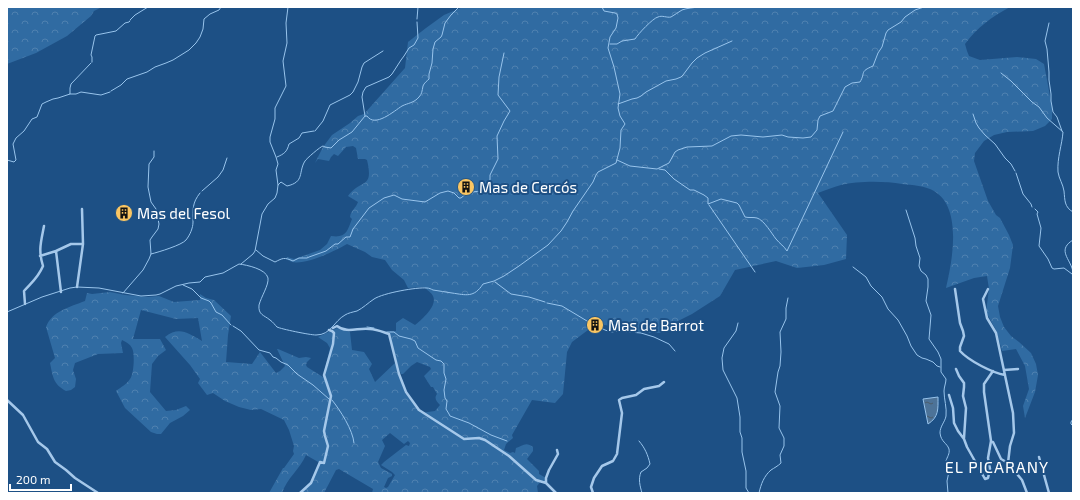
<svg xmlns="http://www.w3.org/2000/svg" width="1080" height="500" font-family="'Exo 2',sans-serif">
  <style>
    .forest { fill: url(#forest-crowns); fill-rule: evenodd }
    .water { fill: url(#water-ripples); stroke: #98c4ec }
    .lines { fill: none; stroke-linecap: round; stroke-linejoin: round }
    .stream { stroke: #98c4ec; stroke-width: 1 }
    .minor { stroke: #a5c8ea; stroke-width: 2.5 }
    .labels { text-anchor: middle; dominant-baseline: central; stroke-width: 4; stroke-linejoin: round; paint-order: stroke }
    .poi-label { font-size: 15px; fill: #fff; stroke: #1d5085; text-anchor: start }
    .neighbourhood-label { font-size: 16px; letter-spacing: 1px; fill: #fff; stroke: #1d5085 }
  </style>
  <defs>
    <pattern id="forest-crowns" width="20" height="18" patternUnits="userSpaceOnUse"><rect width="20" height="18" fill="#306ba2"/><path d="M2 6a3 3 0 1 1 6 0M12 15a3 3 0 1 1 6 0" fill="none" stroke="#4f81b0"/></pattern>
    <pattern id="water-ripples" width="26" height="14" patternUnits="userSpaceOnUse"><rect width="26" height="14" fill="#4d7398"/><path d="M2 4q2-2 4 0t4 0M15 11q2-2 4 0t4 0" fill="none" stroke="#4c5c6a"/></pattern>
  </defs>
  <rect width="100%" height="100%" fill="#1d5085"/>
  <path class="forest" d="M 7,7 L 102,7 L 94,11 L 91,16 L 67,36 L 36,53 L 7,64 Z
    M 463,7 L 1010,7 C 992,17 977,27 965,44 L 967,51 L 969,56 L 980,60 L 1017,57 L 1036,59 L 1044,64 L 1052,107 L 1052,119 L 1045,126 L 1033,131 L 1007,132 L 994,135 L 984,141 L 975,153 L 974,161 L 988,201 L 996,215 L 1000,218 L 1009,235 L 1013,245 L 1010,268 L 998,306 L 1000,317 L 1004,327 L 1011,336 L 1019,342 L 1031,353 L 1036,364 L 1038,375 L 1035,392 L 1025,418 L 1023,406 L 1029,389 L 1025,366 L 1016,349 L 1002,351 L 996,330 L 986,312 L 989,289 L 987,276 L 974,278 L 946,288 C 952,262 963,208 934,191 C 926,186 912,185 902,184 C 885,181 857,181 841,185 C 833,187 826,190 818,193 L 847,235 L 846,259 L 824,265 L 797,268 L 776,261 L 735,270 L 720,296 L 692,314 L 672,324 L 673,326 L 660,333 L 644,333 L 605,325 L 592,327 L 572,342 L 567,352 L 563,394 L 555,403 L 532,400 L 512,435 L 513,438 L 506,444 L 504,450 L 510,453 L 513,452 L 515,453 L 516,448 C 522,446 526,441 533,447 L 533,451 L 527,459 L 539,471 L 539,474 L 546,478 L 545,482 L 541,481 L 537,486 L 538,493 L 372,493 L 373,489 L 339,469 L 336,470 L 324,493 L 300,493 L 310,482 L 320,463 L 306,455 C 300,469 287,478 282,493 L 269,493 L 283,468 L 284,468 L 294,454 L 293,451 L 294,446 L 289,430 L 284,420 L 261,409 L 251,410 L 239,407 L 225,401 L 213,393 L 207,395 L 198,383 L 200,379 L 190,365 L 165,337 C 179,326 188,333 202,341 L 198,318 L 176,319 L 141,310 L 133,339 L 160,339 L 166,350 L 158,356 L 152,364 L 150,392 L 166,411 L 176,410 L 186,406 L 190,410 L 183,416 L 170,423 L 161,434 L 157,434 L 151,432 L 125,408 L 116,391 C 121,387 127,384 130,379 C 134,374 135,353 132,348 C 130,344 126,342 122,340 L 121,343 L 123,353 L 98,354 L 75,363 L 73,370 L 76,379 L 75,387 L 71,390 L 66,391 C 53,384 53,377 50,363 L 55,358 L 46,327 C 52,311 70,307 85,301 L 87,293 L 92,294 L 110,292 L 125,295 L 148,297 L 159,296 L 174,302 L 200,300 L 200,294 L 206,298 L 214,300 L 231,316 L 228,335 L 226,362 L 252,364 L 260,352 L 276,373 L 280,371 L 285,366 L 277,349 L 278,349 L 299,358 L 306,357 L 311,358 L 307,362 L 306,365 L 307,367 L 323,377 L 330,348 L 327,343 L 318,337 L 337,328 L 350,332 L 352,350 L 364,352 L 372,364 L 369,369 L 375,382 L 395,363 L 405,393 L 421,413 L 435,411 L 440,405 C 436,401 434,398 437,394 L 433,387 L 431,387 L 424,376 L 431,369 L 430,367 L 417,362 L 411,366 L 403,374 L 401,374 L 397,363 L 389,334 L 390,331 L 396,331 L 396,323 L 403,318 L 415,325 C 421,320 438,306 433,296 C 432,293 427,290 424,287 L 408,288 L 404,280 L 392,270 L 385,260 L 372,257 L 365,252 L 347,244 C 335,251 306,265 292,262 C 290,261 288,260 286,259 L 287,257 L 294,259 L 303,256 L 320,250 L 327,244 L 331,236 C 346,238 347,232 352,219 L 350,217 C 351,210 356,208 358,202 L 348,196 C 361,178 374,190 367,160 L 365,159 L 358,159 L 356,148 L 353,146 L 346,147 L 338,156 L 334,154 L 331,157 L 329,161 L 318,159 L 315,163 L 323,147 L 332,135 L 350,123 L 358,116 L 364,114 L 405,68 L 408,42 L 426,28 L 444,15 ZM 390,433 L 404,444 L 408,441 L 410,443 L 409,446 L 406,445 L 384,462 L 381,465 L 392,472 L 395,475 L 388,487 L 386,488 L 384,487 L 388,478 L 392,476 L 392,474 L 381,468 L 378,462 L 385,446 L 382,440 Z"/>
  <path class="water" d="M 938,397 C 938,409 939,417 928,424 L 923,399 Z"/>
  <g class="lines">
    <path class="stream" d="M 709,7 L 719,7
      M 745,7 L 747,7
      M 417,19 L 418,7
      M 130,20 L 135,15 L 148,7
      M 1049,23 L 1045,41 L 1047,49 L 1049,72 L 1049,80 L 1051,94 L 1051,101 L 1053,112 L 1057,117 L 1062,131
      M 610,44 L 617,44 L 622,41 L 635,39 C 638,34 653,18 658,17 C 662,15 667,18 671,17 C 675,15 678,12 682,10 C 687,8 693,8 698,7
      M 92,62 L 92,57 L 91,55 L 95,36 L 96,35 L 116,31 L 125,23 L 129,22 L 130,21
      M 1001,73 L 1011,81 L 1032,102 L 1039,107 L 1047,118 L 1063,132 C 1062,145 1057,158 1058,172 C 1059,179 1063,184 1064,191 C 1065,200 1064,207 1073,212
      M 111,91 L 121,85 L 127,79 L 147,72 L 155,67 L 166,63 L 173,60 L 189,50 L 196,43 L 200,37 L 203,29 L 204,19 L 210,14 L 219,10 L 221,7
      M 70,94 L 76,94 L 81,92 L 101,95 L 110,92
      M 618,104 L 632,99 L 637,98 L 641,96 L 646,92 L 666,81 L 676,79 L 681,77 L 683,75 L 692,63 L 697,58 L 705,53 L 732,41
      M 973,114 L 976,123 L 979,128 L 985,135 L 995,144 L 1005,158 L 1011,164 L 1015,171
      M 365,116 L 362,97 L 363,92 L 366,87 L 389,77 L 392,74 L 401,60 L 404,56 L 409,48 L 414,45 L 418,38 L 417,22
      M 315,131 L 323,121 L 330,105 L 350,95 L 353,92 L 358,82 L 362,67 L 364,63 L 383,51
      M 277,157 C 284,154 287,152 289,144 L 299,138 L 302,133 L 314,131
      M 7,160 L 14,162 L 16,160 L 13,144 L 16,138 L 24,131 L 32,119 L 37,117 L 42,104 L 46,102 L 53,99 L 58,98 L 70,94 L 70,88 L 71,84 L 91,63
      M 617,160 L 630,166 L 657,169 L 669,163 L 675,152 L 678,150 L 687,147 L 712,146 L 731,136 L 741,135 L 763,137 L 782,135 L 788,137 L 803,138 L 811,137 L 817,130 L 818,120 L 820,116 L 833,111 L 845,87 L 852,83 L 860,82 C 866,72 859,72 873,66 L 878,53 L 882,47 L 886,33 L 888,30 L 901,22 L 905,17 L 915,10 L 924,7
      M 659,169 L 665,170 L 674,179 L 690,190 L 694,190 L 704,195 L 708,198 L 708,204 L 721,199 L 737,203 L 739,205 L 745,217 C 749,218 753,217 757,218 C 764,220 772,234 776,239 C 780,244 784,246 787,251 L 843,132
      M 1016,173 L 1023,194 L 1031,204 L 1032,207
      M 278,185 L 276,170 L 278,164 L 276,157 L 270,142 L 270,137 L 275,119 L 275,108 L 286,86 L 283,61 L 287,43 L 286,23 L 288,7
      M 202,191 L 218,177 L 223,170 L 227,158
      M 709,205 L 755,272
      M 1035,209 L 1038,212 L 1037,214 L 1041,228 L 1039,246 L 1048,259 L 1052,268 L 1054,269 L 1064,268 L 1072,274
      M 906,210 L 915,238 L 916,246 L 920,258 L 919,266 L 921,271 L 926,275 L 928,279 L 928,287 L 926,301 L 931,315 L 929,339 L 938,352 L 941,359 L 941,372 L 946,379 C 946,383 944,387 944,391 C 944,399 947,408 946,416 C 945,422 940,426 940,433 C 941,442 947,443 949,449 C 950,454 947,457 946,461 L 950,467 L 947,481 L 948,493
      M 1073,240 C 1058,249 1068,257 1072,268 C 1074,272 1072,277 1073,281
      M 256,250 L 263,256 L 275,262 C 283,258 284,257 293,261 L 299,258 L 307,258 L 309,257 L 326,251 L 335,244 L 338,244 L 346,237 L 350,237 L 353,229 L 369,208 L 384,198 L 394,195 L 402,199 L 425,202 L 440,193 L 448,191 L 454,193 L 459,198 L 461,198 C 468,191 479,190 488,193 L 490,179 L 490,175 L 498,159 L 497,136 L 504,121 L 510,111 L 498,95 L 499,77 L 504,53
      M 151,254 C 159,252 182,245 186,240 C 190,235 193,228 193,222 C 193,209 192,203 200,193
      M 241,264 L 253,254 L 255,251 L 262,214 L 268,204 L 275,198 L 277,193 L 278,185 L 281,182 L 287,186 C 305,182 298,172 305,161 C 306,159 321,146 323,146 L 325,147 L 331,148 L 339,140 L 352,132 L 365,116 L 367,116 C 375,128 394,111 402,106 C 408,103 414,103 419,97 C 422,94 422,91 423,86 C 424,83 427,81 429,79 L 429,74 L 432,63 L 433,49 L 435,42 L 441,37 L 442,35 L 445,23 L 451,15 L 459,7
      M 853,267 L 866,277 L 871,286 L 882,297 L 888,309 L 898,320 L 907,336 L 911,346 L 917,355 L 922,358 L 926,359 L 933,362 L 937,366 L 940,367
      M 495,282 L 511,294 L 529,297 L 545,302
      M 183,285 L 192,289 L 201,298 L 209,301 L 211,303 L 216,312 L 222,315 L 231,325
      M 123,293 L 143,270 L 149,259 L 151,254 L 150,240 L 152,237 L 158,229 L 159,224 L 156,209 L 151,202 L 148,187 L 149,164 L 154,157 L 154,151
      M 547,303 L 562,306 L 587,321 L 605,330 L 611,332 L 618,331 L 641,333 L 654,337 L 669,344 L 675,351
      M 7,312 L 42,297 L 70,288 L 77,287 L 99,288 L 141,296 L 156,295 L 160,294 L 176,286 L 189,283 L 200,282 L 205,277 L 223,273 L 239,264 C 247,265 266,269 268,278 C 269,285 261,297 259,305 C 258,315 264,315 270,320 C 273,322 275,325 277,327 C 281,329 310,335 316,335 C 331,335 334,321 345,315 C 348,313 353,312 357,311 C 363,308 368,303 374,299 C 383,293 417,287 427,288 C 429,288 431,289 433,290 C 439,291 446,292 452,293 C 466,295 474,298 483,284 L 494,281 L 504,276 L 519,266 L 548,245 L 561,231 L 567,222 L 573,211 L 593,182 L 596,175 L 598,172 L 616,163 L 620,148 L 621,130 L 625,124 L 620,116 L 618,108 L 620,94 L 614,67 L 608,48 L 610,37 L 616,28 L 618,18 L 617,14 L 615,13 L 604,11 L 602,7
      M 738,323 L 736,331 L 724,348 L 722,358 L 723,370 L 737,398 L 740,417 L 740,432 L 742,438 L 742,452 L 746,471 L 746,488 L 749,493
      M 233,326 L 241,331 L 259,350 L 270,353 L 273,357 L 276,358 L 281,362 L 288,365 L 297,374 L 313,385 L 329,399
      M 367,327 L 374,328
      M 387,332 L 394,332 L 399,336 L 411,339 L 415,341 L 418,348 L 436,360 L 441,361 L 444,364 L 444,373 L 446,379 L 444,390 L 445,398 L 447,401 L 446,409 L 449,414 L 450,416 L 469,423 L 491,435 L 507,441
      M 332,400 C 340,410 353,430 354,443
      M 1073,419 L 1071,422 L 1071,424 L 1073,426
      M 639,441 C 645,448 648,455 650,464 L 647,468 L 641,472 C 638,479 640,486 642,493
      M 759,493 C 761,484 764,476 771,470 C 774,468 778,466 781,463 L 780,455 L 784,446 L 784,438 L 779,428 L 780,406 L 775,392 L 778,372 L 780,366 L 781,352 L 780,332 L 786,319 L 786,308 L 788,298"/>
    <path class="minor" d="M 82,209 L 83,244
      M 40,256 L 56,251
      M 955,289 L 960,323 L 963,331 L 964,336 L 960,347 L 960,351 C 969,361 993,373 1005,375
      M 988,289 L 983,299 L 987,318 L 996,333 L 1013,413 L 1014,433 L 1010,446 L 1008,463
      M 61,292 L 56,251 L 71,244 L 83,244 L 77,287
      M 25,304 L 24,291 C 32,282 38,278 43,266 C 38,250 41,242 44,226
      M 333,328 L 337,326 C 347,334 359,327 370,329 C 376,329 383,332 389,334 L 399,374 L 406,392 L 419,410 L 464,439 L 479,438 L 485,440 L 509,456 L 536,480 L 546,483 L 556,493
      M 956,369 L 959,376 L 964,383 L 964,387 L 963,396 L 966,408 L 964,438
      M 1004,370 L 1018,369
      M 993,371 L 984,384 L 984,392 L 991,441 L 993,442 L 1001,459 L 1008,463 L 1022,480 L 1027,493
      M 949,395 L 953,408 L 954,423 L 958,431 L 964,439 L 967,447 L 985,479 L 988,478 L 990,469 L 988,458 L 991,441
      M 7,400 L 23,415 L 38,442 L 47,449 L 55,462 L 66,470 L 75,478 L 98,493
      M 1039,457 L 1049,493
      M 546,483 L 546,478 L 549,470 L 558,454 L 557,450
      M 300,493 L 311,483 L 320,462 L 324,463 L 328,446 L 325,436 L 324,431 L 331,396 L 324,375 L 333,344 L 334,333 L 332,331 L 329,330
      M 593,493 L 591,487 L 594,478 L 602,466 L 613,461 L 617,454 L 622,413 L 619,400 L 622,398 L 636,395 L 644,389 L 659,386 L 664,382"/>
  </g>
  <defs>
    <g id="building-disc" transform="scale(0.9)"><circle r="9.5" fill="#fac663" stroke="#1d5085"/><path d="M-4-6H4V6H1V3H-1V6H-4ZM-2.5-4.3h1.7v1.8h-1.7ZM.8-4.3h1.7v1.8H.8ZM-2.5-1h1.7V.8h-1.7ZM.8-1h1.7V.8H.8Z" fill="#111"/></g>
  </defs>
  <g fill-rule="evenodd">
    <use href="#building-disc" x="466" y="187"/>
    <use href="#building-disc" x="124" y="213"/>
    <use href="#building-disc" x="595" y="325"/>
  </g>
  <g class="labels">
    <g class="poi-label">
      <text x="479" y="187">Mas de Cercós</text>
      <text x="137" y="213">Mas del Fesol</text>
      <text x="608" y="325">Mas de Barrot</text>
    </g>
    <g class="neighbourhood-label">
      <text x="997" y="466">EL PICARANY</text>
    </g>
  </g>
  <rect width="1080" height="500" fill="none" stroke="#ffffff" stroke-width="16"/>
  <path d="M10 484v6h61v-6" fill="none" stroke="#ffffff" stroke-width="2"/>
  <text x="16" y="484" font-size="12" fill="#ffffff" stroke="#1d5085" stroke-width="3" paint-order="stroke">200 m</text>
</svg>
